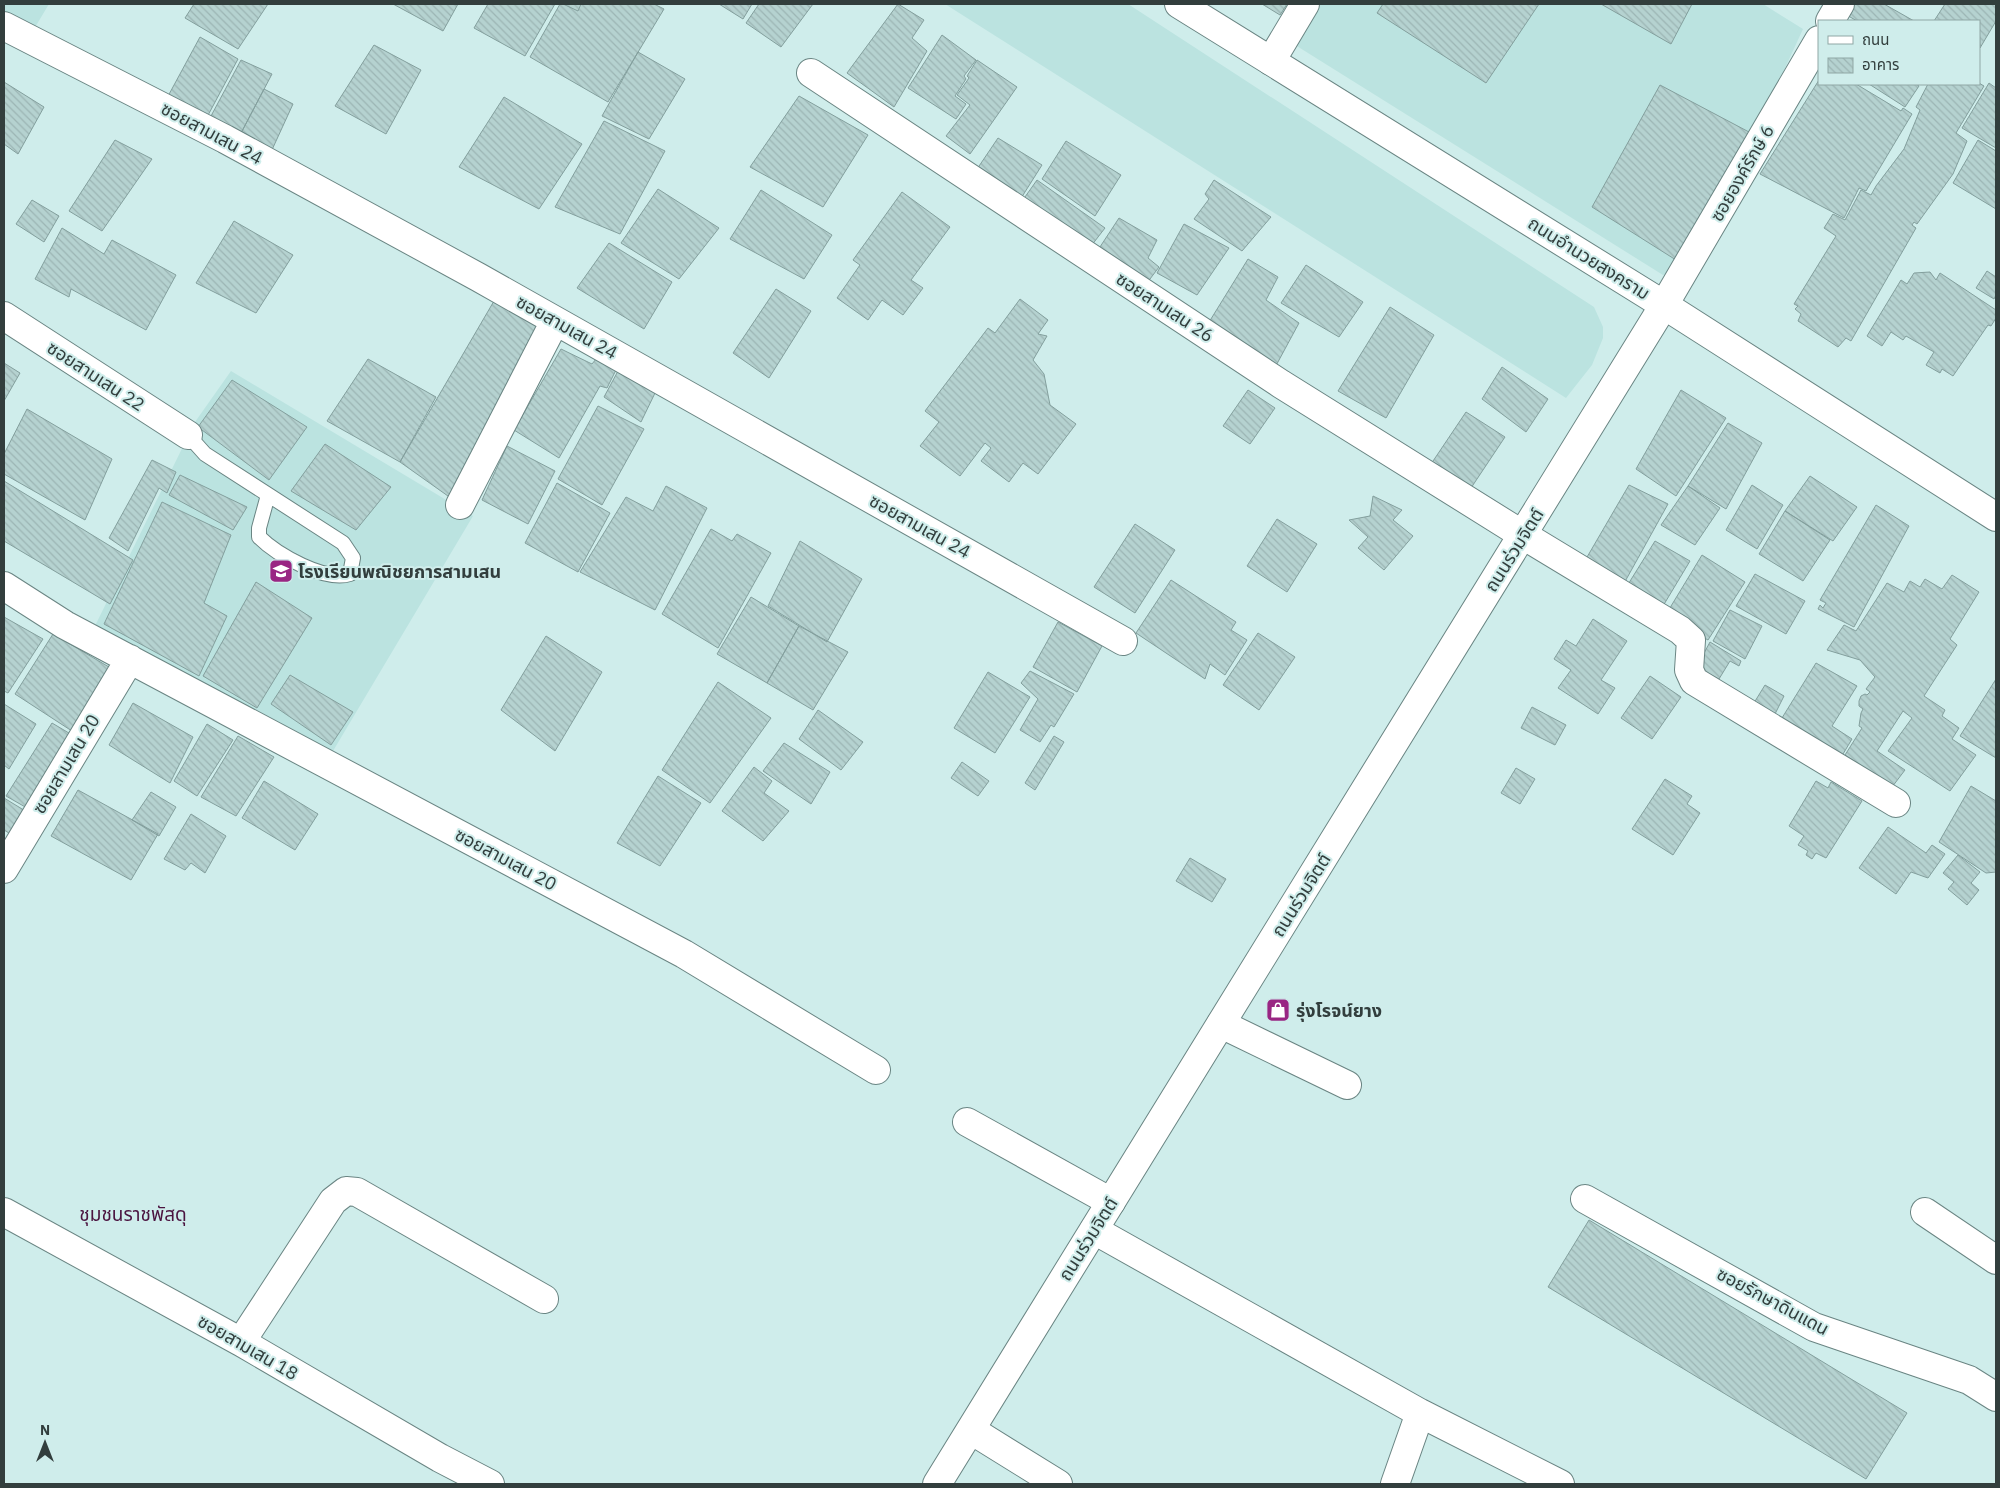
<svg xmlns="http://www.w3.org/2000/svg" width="2000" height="1488" font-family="'IBM Plex Sans','Noto Sans Thai',sans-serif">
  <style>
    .built { fill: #bbe3e0 }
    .building { fill: url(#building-back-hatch); stroke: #839f9d }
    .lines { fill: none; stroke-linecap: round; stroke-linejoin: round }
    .service-casing { stroke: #6a8583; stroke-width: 16 }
    .minor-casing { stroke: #6a8583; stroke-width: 30 }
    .tertiary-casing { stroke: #6a8583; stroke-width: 30 }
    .service { stroke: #fff; stroke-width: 14 }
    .minor { stroke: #fff; stroke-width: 28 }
    .tertiary { stroke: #fff; stroke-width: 28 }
    .labels { text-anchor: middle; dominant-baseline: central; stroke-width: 4; stroke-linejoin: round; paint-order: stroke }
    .street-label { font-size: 18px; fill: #323e3d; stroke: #cfedeb }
    .poi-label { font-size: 18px; font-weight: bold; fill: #323e3d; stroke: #cfedeb; text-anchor: start }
    .neighbourhood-label { font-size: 19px; fill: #4b1440; stroke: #cfedeb }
  </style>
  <defs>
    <pattern id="building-back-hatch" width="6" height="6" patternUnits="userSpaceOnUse" patternTransform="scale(1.25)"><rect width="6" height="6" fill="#b5d2d0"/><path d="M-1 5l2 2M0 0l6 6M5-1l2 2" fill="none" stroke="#9cb5b4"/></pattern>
  </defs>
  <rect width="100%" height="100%" fill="#cfedeb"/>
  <path class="built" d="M 4,4 L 49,4 L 34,29 L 4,15 Z
    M 945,4 L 1128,4 L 1594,307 L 1603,327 L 1603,338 L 1592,365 L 1566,398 Z
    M 1293,4 L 1763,4 L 1803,29 L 1694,266 L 1663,275 L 1276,33 Z
    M 231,371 L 473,516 L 333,751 L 95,626 L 195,422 Z"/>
  <path class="building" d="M 194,4 L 268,4 L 238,49 L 185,18 Z
    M 393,4 L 458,4 L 443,31 Z
    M 488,4 L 555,4 L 525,56 L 474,28 Z
    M 560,4 L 654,4 L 664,9 L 608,102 L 530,57 Z
    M 563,4 L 581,4 L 578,11 Z
    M 719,4 L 752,4 L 743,19 Z
    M 759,4 L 813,4 L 781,47 L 746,23 Z
    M 898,4 L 924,20 L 912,38 L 927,51 L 894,107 L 847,73 Z
    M 1262,4 L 1287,4 L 1280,15 Z
    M 1383,4 L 1539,4 L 1486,83 L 1377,13 Z
    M 1601,4 L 1692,4 L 1671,44 Z
    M 1851,4 L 1884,4 L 1914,21 L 1857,21 L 1845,14 Z
    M 1945,4 L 1996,4 L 1996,21 L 1980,48 L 1979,21 L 1934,21 Z
    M 942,35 L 976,60 L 964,76 L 966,79 L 955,96 L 966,104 L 956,119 L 908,88 Z
    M 200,37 L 238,59 L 206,119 L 167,98 Z
    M 374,45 L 421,70 L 386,134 L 335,106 Z
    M 638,52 L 685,79 L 649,139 L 602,116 Z
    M 241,60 L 272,74 L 240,135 L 211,116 Z
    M 977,60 L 1017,87 L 970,154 L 946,136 L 970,105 L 957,95 L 969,78 L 967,76 Z
    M 1819,80 L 1819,84 L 1856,84 L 1901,111 L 1903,108 L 1912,114 L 1866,191 L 1859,188 L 1844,218 L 1760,174 Z
    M 4,82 L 44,107 L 18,154 L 4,144 Z
    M 1979,83 L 1984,86 L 1956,133 L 1967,141 L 1953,174 L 1917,224 L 1914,222 L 1912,225 L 1916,228 L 1851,341 L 1846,338 L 1838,347 L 1798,321 L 1801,314 L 1795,309 L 1798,306 L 1794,304 L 1836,236 L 1824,228 L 1833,214 L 1845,220 L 1861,190 L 1871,195 L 1876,186 L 1904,149 L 1920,110 L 1916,107 L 1928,84 Z
    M 1989,83 L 1996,88 L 1996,148 L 1962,128 Z
    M 1869,84 L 1916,84 L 1919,86 L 1905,107 Z
    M 1660,85 L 1749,132 L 1676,260 L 1592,207 Z
    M 264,89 L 293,104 L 271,152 L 240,135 Z
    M 799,96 L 868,135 L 823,207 L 750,167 Z
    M 504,97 L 582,144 L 539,209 L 459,167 Z
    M 604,121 L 665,151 L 620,234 L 555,207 Z
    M 998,138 L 1042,165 L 1018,203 L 973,175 Z
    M 115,140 L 152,159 L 102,231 L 69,211 Z
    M 1978,140 L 1996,151 L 1996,209 L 1953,183 Z
    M 1066,141 L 1121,175 L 1095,216 L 1042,179 Z
    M 1037,180 L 1105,228 L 1088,250 L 1020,204 Z
    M 1214,180 L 1271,217 L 1242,251 L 1194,219 L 1209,199 L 1205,194 Z
    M 658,189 L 719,228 L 679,279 L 621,243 Z
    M 761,190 L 832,235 L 804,279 L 730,239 Z
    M 902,192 L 950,227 L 911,280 L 923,288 L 903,315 L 882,300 L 868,320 L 837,298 L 860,265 L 853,260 Z
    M 32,200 L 59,216 L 44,242 L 16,224 Z
    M 1119,218 L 1157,240 L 1148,258 L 1159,267 L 1144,287 L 1096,253 Z
    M 234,221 L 293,255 L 256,313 L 196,283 Z
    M 1184,224 L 1229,248 L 1197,295 L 1157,273 Z
    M 62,228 L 104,254 L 112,240 L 176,275 L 146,330 L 71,289 L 69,297 L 35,279 Z
    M 609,243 L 672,282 L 644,329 L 577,288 Z
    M 1248,259 L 1278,277 L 1266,300 L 1299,323 L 1272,373 L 1206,327 Z
    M 1306,265 L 1363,302 L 1339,337 L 1281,303 Z
    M 1987,271 L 1996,277 L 1996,295 L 1994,299 L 1976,288 Z
    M 1930,272 L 1936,280 L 1940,273 L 1996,310 L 1996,318 L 1991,326 L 1988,325 L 1953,376 L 1942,369 L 1940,373 L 1926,365 L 1934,352 L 1906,336 L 1903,340 L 1891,332 L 1882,346 L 1867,336 L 1901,280 L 1907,284 L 1914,273 Z
    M 776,289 L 811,311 L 769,378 L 733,353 Z
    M 1020,299 L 1048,320 L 1038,334 L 1047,336 L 1033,360 L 1044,374 L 1050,405 L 1076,424 L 1038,474 L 1023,463 L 1009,482 L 981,461 L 991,448 L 985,443 L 960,476 L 920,446 L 939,422 L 925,411 L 988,328 L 995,333 Z
    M 494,301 L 543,326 L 455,501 L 400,462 Z
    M 1390,307 L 1434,335 L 1386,418 L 1338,391 Z
    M 561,349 L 592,364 L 596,359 L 616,370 L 607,388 L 600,386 L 559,458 L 514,430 Z
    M 368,359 L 436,397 L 400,462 L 327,421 Z
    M 4,363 L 20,373 L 4,401 Z
    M 1502,367 L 1548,399 L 1526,432 L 1482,399 Z
    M 618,371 L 656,391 L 641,422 L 604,397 Z
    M 232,380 L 307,427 L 269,480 L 198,427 Z
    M 1248,390 L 1275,408 L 1250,444 L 1223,426 Z
    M 1681,390 L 1726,418 L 1676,496 L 1636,469 Z
    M 598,406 L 644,429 L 602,505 L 558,479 Z
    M 27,409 L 112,459 L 85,520 L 4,474 L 4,454 Z
    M 1466,412 L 1505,437 L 1469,491 L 1429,467 Z
    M 1728,423 L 1762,443 L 1726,509 L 1688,486 Z
    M 325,444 L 391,487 L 356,530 L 291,491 Z
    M 507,446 L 555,471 L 528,524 L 482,500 Z
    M 152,460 L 176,472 L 167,493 L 159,488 L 128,551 L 109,538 Z
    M 180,475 L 247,507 L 233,530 L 169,495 Z
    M 1810,476 L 1857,507 L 1833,541 L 1785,511 Z
    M 4,481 L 133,560 L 110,604 L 4,541 Z
    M 557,483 L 610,513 L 578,572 L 525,543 Z
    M 1629,485 L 1668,504 L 1622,587 L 1583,564 Z
    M 1752,485 L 1783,505 L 1757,549 L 1726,530 Z
    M 666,486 L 707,508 L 655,610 L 580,572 L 626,497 L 653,511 Z
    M 1688,486 L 1720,508 L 1695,545 L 1661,525 Z
    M 1373,496 L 1402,510 L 1393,520 L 1413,536 L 1384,570 L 1358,548 L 1368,537 L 1349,520 L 1370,516 Z
    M 162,502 L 231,535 L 204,603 L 227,616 L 199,676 L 104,624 Z
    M 1876,505 L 1909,526 L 1854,627 L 1818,609 L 1820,605 L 1823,608 L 1826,603 L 1820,600 Z
    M 1785,511 L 1830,540 L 1803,581 L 1759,554 Z
    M 1277,519 L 1317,544 L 1287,592 L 1247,566 Z
    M 1135,524 L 1175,550 L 1135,613 L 1094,587 Z
    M 711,529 L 732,541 L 737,534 L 771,553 L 718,648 L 662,614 Z
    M 800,541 L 862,579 L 827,642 L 768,606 Z
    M 1655,541 L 1690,561 L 1663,606 L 1627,586 Z
    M 1702,555 L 1745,582 L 1708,640 L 1665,616 Z
    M 1755,574 L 1805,601 L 1786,634 L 1736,606 Z
    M 1952,575 L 1979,592 L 1950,639 L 1957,645 L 1924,696 L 1945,710 L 1942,716 L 1959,728 L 1952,739 L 1976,755 L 1950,791 L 1888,751 L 1912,718 L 1903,711 L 1877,751 L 1905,770 L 1889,791 L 1861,776 L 1866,769 L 1845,755 L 1862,728 L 1859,726 L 1861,713 L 1863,709 L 1859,706 L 1859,701 L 1861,696 L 1865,694 L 1867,695 L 1870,692 L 1866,689 L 1875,677 L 1860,660 L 1827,650 L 1844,625 L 1856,631 L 1887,583 L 1904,592 L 1910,581 L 1920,587 L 1925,579 L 1942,589 Z
    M 1171,580 L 1236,622 L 1231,630 L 1247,640 L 1225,675 L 1210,664 L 1205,679 L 1136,633 Z
    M 256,582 L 312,618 L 257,708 L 203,676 Z
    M 751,597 L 799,626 L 767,683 L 717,654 Z
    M 1730,610 L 1762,626 L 1745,659 L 1713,641 Z
    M 4,617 L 43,639 L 8,693 L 4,691 Z
    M 1593,619 L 1627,641 L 1601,680 L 1615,688 L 1598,714 L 1558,688 L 1571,670 L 1554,659 L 1566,640 L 1576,646 Z
    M 1058,622 L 1102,646 L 1077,692 L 1033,667 Z
    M 799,626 L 848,652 L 813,710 L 767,683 Z
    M 1258,633 L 1295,657 L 1259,710 L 1223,685 Z
    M 53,634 L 114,670 L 75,733 L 15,694 Z
    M 546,636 L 602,672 L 555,751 L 501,710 Z
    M 1710,642 L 1741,661 L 1739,666 L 1730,661 L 1719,679 L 1696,668 Z
    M 1816,663 L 1857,686 L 1832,726 L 1852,739 L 1837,764 L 1777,726 Z
    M 1030,671 L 1074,694 L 1054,727 L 1051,725 L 1040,742 L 1020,730 L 1038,699 L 1021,683 Z
    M 988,672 L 1030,697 L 995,753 L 954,728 Z
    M 290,675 L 353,712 L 331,745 L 271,704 Z
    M 1650,676 L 1681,697 L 1652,739 L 1621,718 Z
    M 1996,679 L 1996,758 L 1960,736 Z
    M 718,682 L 771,718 L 710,803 L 662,770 Z
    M 1765,685 L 1784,696 L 1770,724 L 1749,711 Z
    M 133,703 L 193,737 L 170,783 L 109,745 Z
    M 4,704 L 36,724 L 9,769 L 4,765 Z
    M 1532,707 L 1566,725 L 1555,745 L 1521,728 Z
    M 818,710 L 863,742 L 841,770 L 799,739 Z
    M 52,723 L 79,739 L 34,812 L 6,796 Z
    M 207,724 L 233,740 L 197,796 L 174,781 Z
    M 238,736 L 274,757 L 236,816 L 201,797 Z
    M 1054,736 L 1064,742 L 1035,790 L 1025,783 Z
    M 784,743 L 830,772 L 811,804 L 763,771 Z
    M 962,762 L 989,781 L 978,796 L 951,778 Z
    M 754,767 L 772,781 L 764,793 L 789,811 L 763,841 L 722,811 Z
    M 1516,768 L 1535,779 L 1520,804 L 1501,793 Z
    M 658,776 L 701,803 L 660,866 L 617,843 Z
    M 1665,779 L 1692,796 L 1687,804 L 1700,813 L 1673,855 L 1632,829 Z
    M 264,781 L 318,814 L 295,850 L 242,818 Z
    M 1816,781 L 1828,788 L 1831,782 L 1862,801 L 1826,858 L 1816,853 L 1812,859 L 1806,855 L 1808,851 L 1798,845 L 1804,836 L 1789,826 Z
    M 1971,786 L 1996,801 L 1996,872 L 1986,873 L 1939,842 Z
    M 78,790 L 158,834 L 131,880 L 51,836 Z
    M 151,792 L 176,807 L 159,836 L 132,820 Z
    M 4,798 L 32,815 L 17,838 L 4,830 Z
    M 191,814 L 226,836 L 205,873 L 191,863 L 185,870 L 164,859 Z
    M 1888,827 L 1926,853 L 1932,845 L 1945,854 L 1928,878 L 1911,872 L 1896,894 L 1859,868 Z
    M 1958,855 L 1980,872 L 1971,883 L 1979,890 L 1967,905 L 1948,889 L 1954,882 L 1943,873 Z
    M 1190,858 L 1226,879 L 1212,902 L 1176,881 Z
    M 1589,1220 L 1907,1413 L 1866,1479 L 1548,1287 Z"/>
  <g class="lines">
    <g class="service-casing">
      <path id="service" d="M 188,435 L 205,454 L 343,543 L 353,558 L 350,574 C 325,582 277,555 259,537 L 259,528 L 268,495"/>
    </g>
    <g class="minor-casing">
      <path id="minor" d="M 1830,21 L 1840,4
        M 4,26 L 225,139 L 478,277 L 1123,641
        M 1271,61 L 1305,4
        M 811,73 L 1281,384 L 1523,535 L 1680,630 L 1691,640 L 1689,670 L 1694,681 L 1896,803
        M 1664,305 L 1819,40
        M 4,316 L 188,435
        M 460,505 L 555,321
        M 4,586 L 65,625 L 684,954 L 876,1070
        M 4,869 L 130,659
        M 1221,1024 L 1347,1085
        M 967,1122 L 1111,1202
        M 1585,1199 L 1814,1327 L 1969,1380 L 1996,1397
        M 4,1212 L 241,1342 L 440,1458 L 490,1484
        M 1925,1212 L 1996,1260
        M 1094,1230 L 1420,1413 L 1560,1484
        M 241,1342 L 333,1201 L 346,1191 L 357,1192 L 544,1299
        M 971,1430 L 1058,1484
        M 1395,1484 L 1420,1413"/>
    </g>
    <g class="tertiary-casing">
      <path id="tertiary" d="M 1179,4 L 1664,305 L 1996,517
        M 937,1484 L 1664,305"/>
    </g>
    <use href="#service" class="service"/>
    <use href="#minor" class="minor"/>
    <use href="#tertiary" class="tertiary"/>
  </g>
  <defs>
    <g id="school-square" transform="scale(1.25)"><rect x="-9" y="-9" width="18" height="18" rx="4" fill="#992683" stroke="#cfedeb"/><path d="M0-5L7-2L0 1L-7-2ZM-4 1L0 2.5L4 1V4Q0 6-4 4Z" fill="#fff"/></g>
    <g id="shop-square" transform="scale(1.25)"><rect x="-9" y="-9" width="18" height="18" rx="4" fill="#992683" stroke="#cfedeb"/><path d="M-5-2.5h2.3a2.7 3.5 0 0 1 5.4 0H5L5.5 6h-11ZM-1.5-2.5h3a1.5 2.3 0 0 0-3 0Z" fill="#fff"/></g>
  </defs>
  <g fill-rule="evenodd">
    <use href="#school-square" x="281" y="571"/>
    <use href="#shop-square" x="1278" y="1010"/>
  </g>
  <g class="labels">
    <g class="street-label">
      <text transform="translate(212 133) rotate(28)">ซอยสามเสน 24</text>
      <text transform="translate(1742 173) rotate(-60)">ซอยองค์รักษ์ 6</text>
      <text transform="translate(1589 258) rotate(32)">ถนนอำนวยสงคราม</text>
      <text transform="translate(1165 307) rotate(33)">ซอยสามเสน 26</text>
      <text transform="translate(567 327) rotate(29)">ซอยสามเสน 24</text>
      <text transform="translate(96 376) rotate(33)">ซอยสามเสน 22</text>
      <text transform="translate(920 526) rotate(29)">ซอยสามเสน 24</text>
      <text transform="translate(1514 550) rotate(-58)">ถนนร่วมจิตต์</text>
      <text transform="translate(66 764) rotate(-59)">ซอยสามเสน 20</text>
      <text transform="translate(506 859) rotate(28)">ซอยสามเสน 20</text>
      <text transform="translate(1301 895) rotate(-58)">ถนนร่วมจิตต์</text>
      <text transform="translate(1088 1239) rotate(-58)">ถนนร่วมจิตต์</text>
      <text transform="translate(1773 1301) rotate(28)">ซอยรักษาดินแดน</text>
      <text transform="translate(248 1347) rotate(30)">ซอยสามเสน 18</text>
    </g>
    <g class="poi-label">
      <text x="298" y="571">โรงเรียนพณิชยการสามเสน</text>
      <text x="1296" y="1010">รุ่งโรจน์ยาง</text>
    </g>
    <g class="neighbourhood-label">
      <text x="133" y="1214">ชุมชนราชพัสดุ</text>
    </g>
  </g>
  <rect width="2000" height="1488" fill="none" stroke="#323e3d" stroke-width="10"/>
  <rect x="1818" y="20" width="162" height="65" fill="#cfedeb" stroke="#90a7a5"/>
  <rect x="1828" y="36" width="25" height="8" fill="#ffffff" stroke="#90a7a5"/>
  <text x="1862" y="45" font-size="15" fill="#323e3d">ถนน</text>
  <rect x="1828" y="58" width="25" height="15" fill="url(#building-back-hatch)" stroke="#90a7a5"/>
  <text x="1862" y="70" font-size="15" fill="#323e3d">อาคาร</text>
  <g transform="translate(45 1443)" stroke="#cfedeb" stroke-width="4" paint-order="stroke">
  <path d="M0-4L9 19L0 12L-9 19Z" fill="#323e3d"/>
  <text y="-8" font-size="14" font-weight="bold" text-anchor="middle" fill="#323e3d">N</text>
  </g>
</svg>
